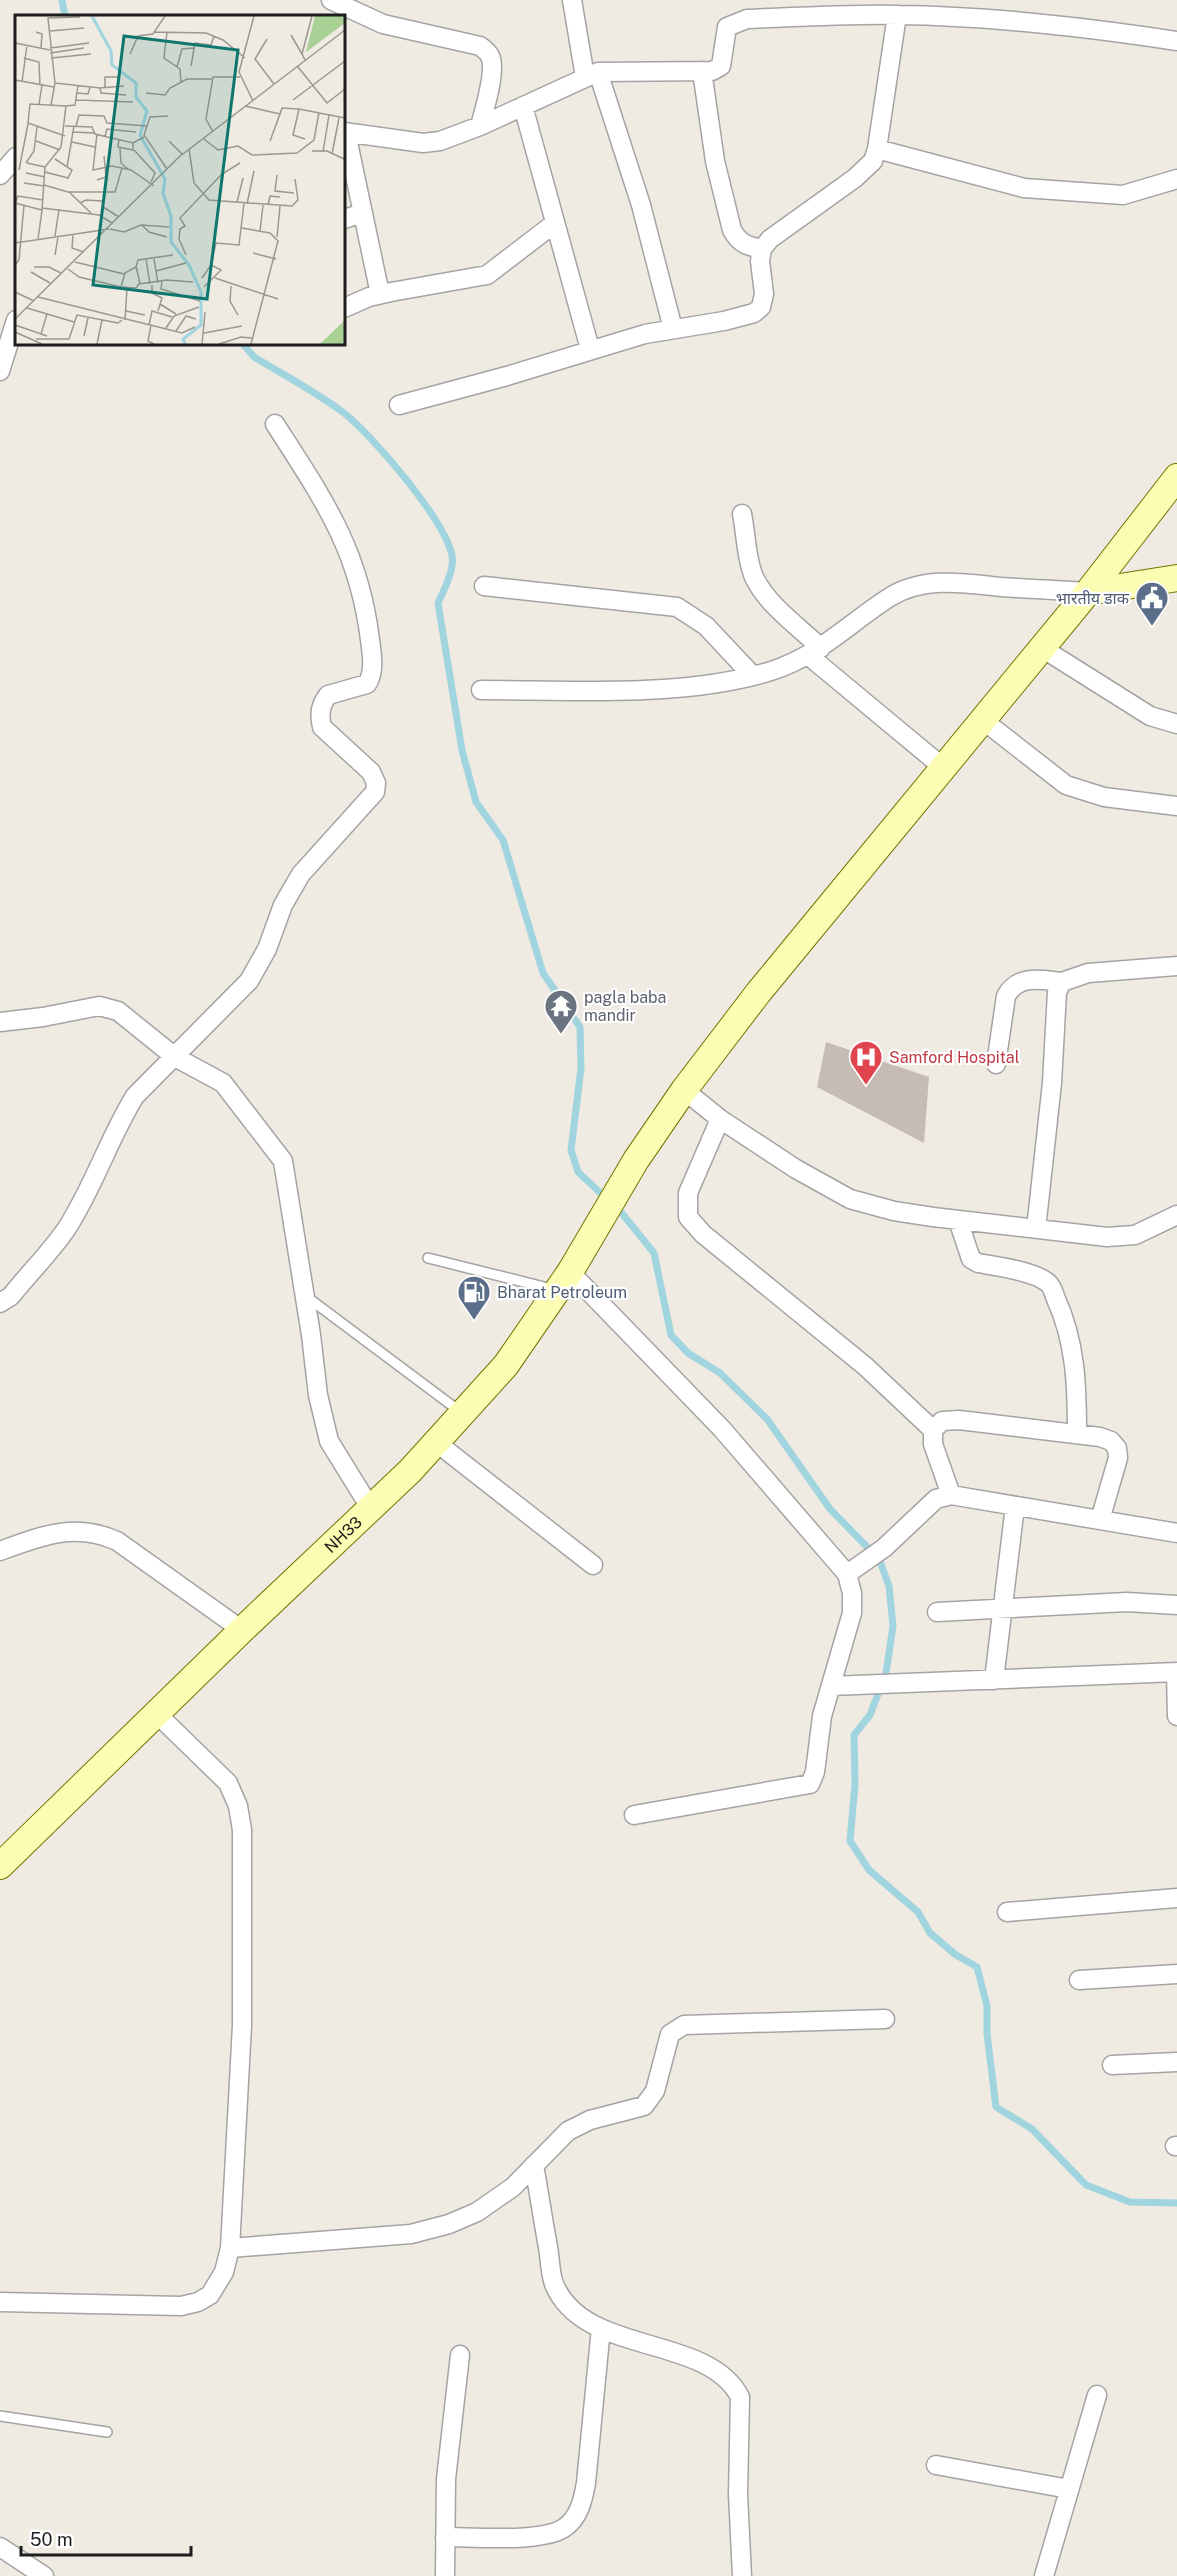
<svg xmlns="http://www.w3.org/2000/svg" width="1177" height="2576" font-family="'Public Sans','Noto Sans Devanagari',sans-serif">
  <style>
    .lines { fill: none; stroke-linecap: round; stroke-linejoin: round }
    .stream { stroke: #a0d4df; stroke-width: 7 }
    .building { fill: #c6bbb5 }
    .lane-casing { stroke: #a4a4a4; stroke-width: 12 }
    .street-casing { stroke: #a4a4a4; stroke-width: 21 }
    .secondary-casing { stroke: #717700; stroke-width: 28 }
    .lane { stroke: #fff; stroke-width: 9 }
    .street { stroke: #fff; stroke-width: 18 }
    .secondary { stroke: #fcfcb2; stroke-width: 26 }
    .labels { text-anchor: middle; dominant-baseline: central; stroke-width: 4.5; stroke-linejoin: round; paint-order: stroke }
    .service-label { font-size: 16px; fill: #4e5e75; stroke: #fff; text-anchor: end }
    .worship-label { font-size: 16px; fill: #5b616d; stroke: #fff; text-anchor: start }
    .health-label { font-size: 16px; fill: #be3a42; stroke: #fff; text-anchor: start }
    .street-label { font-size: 16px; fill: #1d1d1d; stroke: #fff }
    .inset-river { fill: none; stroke: #a0d4df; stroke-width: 3 }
    .inset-road { fill: none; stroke: #9b9893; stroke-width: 1.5 }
    .view { fill: #0f766e; fill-opacity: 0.15; stroke: #0f766e; stroke-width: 3 }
    .inset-edge { fill: none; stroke: #1d1d1d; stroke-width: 3 }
  </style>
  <rect width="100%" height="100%" fill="#efeae2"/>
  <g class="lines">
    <path class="stream" d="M 62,0 L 65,16
      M 243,344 L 254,357 C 284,375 316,392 344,413 C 373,436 444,519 452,555 C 455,569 444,590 438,603 L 462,750 L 476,802 L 503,840 L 543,973 L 580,1027 L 581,1068 L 571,1150 L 578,1172 L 607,1199
      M 616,1206 L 654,1253 L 671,1335 L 688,1353 L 720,1373 L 767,1419 L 830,1509 L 879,1559 L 889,1586 L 893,1626 L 886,1673 L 870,1715 L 854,1735 L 855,1784 L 850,1841 L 869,1870 L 918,1912 L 930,1933 L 956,1955 L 977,1967 L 987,2006 L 987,2034 L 996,2107 L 1032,2129 L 1086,2185 L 1130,2202 L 1177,2203"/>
  </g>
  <path class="building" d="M 826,1042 L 929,1077 L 924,1143 L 817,1087 Z"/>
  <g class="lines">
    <g class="lane-casing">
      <path id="lane" d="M 428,1258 L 556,1290
        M 307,1297 L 462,1413
        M 0,2416 L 107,2432"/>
    </g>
    <g class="street-casing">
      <path id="street" d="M 331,0 L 383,24 L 480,46 C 484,49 488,52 490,56 C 497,71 484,110 480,126
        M 572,0 L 585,77
        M 702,71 L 715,161 L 732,230 C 740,244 747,246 762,249
        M 598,72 L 641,205 L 673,329
        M 523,106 L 590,349
        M 344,132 L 423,143 L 440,141 L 480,126 L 598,72 L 712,71 L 721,66 L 727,27 L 747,19 C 797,17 848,14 898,15 C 991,16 1085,27 1177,41
        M 346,133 L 380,294
        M 877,149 L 1024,188 L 1123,195 L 1177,179
        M 0,175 L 16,157
        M 344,219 L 363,213
        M 344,308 L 369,297 L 391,292 L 487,275 L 555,223
        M 0,371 L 16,320
        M 399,405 L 507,376 L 645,334 L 724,321 L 754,313 L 761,307 L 764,294 L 760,261 L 762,249 L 770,239 L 855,178 L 873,161 L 877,149 L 897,15
        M 742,514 C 746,533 746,559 754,577 C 767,605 799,627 821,648
        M 484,586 L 677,607 L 706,626 L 752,675
        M 1042,648 L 1150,716 L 1177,724
        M 809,656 L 945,769
        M 481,690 C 573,690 683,698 771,671 C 819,656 849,623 890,597 C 924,576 964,583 1001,587 C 1030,589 1059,590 1088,592
        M 984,721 L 1066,785 L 1104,797 L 1177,806
        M 0,1022 L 43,1017 L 99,1006 L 118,1011 L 175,1057 L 223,1083 L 283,1161 L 311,1335 L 318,1395 L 329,1441 L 371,1509
        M 996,1064 L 1006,996 C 1018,974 1041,980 1062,982
        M 684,1090 L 720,1119 L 796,1169 L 850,1199 L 894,1211 L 933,1217 L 1107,1237 L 1135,1235 L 1177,1215
        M 720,1119 L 688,1193 L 688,1217 L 703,1234 L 865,1366 L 933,1430
        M 958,1220 L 971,1259 L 978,1263 C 995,1266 1035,1271 1048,1283 C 1052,1286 1054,1294 1056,1299 C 1076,1343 1077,1387 1077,1434
        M 1036,1229 L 1052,1083 L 1057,992 L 1062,982 L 1088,973 L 1177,966
        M 570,1272 L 722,1429 L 847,1574 L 852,1593 L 852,1613 L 822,1716 L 815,1772 L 810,1784 L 634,1815
        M 0,1303 L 11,1296 C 29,1273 51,1252 67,1228 C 94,1186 109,1138 135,1096 L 249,981 L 267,949 L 283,905 L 301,874 L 375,792 L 376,783 L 371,772 L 322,727 C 319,714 320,706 328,695 L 367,684 C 375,672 372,654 370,640 C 359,549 323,499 275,424
        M 437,1443 L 593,1565
        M 951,1495 L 933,1444 L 933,1430 L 942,1421 L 959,1420 L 1100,1437 L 1111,1441 L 1117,1448 L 1118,1458 L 1100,1520
        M 0,1551 C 41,1536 74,1522 117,1541 L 242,1630
        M 847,1574 L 884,1548 L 936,1499 L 951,1495 L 1177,1533
        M 937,1612 L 1127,1602 L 1177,1605
        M 1176,1672 L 1177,1716
        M 994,1680 L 1015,1506
        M 831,1686 L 1177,1672
        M 1007,1912 L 1177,1898
        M 1079,1980 L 1177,1974
        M 1112,2065 L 1177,2062
        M 1175,2146 L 1177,2146
        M 534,2165 C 539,2193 543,2220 548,2247 C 550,2259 550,2273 554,2284 C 584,2357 707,2333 740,2397 L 738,2494 L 742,2576
        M 230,2248 L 411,2234 L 449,2224 L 477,2212 L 513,2187 L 568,2131 L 590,2120 L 644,2106 L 655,2091 L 670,2034 L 684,2025 L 885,2019
        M 0,2302 L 181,2306 L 198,2302 L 210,2295 L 224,2272 L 230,2248 L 242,2025 L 242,1830 L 238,1806 L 228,1783 L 156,1713
        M 936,2465 L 1069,2489
        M 445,2537 C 473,2537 541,2543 564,2528 C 579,2518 583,2500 586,2483 L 601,2328
        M 0,2547 L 44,2576
        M 445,2576 L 446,2479 L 460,2355
        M 1044,2576 L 1097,2395"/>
    </g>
    <g class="secondary-casing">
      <g id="secondary">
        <path d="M 1088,592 L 1177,578"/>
        <path id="s1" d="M 0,1866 L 242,1630 L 410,1471 L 506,1365 L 570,1272 L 636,1160 L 684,1090 L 758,993 L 1088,592 L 1177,477"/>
      </g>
    </g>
    <use href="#lane" class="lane"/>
    <use href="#street" class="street"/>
    <use href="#secondary" class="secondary"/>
  </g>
  <defs>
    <g id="civic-pin" transform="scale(1.725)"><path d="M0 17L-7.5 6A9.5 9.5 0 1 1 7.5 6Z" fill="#5c6f8a" stroke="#fff"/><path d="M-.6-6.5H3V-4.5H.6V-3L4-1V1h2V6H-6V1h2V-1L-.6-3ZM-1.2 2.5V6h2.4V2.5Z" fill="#fff"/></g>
    <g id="temple-pin" transform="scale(1.725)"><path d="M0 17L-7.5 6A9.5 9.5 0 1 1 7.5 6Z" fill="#6b7280" stroke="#fff"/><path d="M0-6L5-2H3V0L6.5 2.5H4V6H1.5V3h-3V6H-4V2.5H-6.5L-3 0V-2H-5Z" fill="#fff"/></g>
    <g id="hospital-pin" transform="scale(1.725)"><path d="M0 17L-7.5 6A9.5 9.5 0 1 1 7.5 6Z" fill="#e0444e" stroke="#fff"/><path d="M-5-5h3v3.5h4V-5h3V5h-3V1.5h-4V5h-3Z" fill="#fff"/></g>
    <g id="fuel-pin" transform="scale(1.725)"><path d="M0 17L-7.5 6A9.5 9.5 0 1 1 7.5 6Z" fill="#5c6f8a" stroke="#fff"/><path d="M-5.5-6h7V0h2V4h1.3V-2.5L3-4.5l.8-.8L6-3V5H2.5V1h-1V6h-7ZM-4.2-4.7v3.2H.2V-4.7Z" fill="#fff"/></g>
  </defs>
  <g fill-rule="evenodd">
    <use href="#civic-pin" x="1152" y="598"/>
    <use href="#temple-pin" x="561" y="1006"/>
    <use href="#hospital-pin" x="866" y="1057"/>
    <use href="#fuel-pin" x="474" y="1292"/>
  </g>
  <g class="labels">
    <g class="service-label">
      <text x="1129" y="598">भारतीय डाक</text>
      <text x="497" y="1292" text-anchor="start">Bharat Petroleum</text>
    </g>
    <g class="worship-label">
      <text x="584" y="997">pagla baba<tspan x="584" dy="18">mandir</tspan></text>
    </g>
    <g class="health-label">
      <text x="889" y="1057">Samford Hospital</text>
    </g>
    <g class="street-label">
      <text stroke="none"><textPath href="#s1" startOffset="477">NH33</textPath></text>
    </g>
  </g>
  <g transform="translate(15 15)">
    <rect width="330" height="330" fill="#efeae2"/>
    <path d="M 300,1 L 330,1 L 330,8 L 291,37 ZM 330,304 L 330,329 L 305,329 L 328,307 Z" fill="#a9d095"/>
    <path class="inset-river" d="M 77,1 L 96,36 L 97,50 L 121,68 L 121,82 L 132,96 L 125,120 L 150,164 L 148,178 L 156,201 L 156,227 L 174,250 L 186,277 L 186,310 L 168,324 L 170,329"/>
    <path class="inset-road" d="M 35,16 L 69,13M 21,17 L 27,19 L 26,33M 139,17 L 191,18 L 208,25 L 230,43M 152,17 L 149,43 L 165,54 L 166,68M 276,20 L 287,39M 252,24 L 240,44 L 259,69M 0,28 L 35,35M 35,33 L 74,28M 35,38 L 69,33M 115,39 L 123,21 L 138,19 L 150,1M 9,43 L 24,47 L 25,70M 36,43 L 76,39M 290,45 L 287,39 L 297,1M 176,51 L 180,28 L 196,30 L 199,21M 162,52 L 167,34 L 179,33M 283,52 L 312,88 L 330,74M 0,65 L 39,72M 7,67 L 12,30M 40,68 L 85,73 L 109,71M 85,73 L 86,78 L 111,80M 90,73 L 90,62 L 104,62M 62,78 L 73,79 L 75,72M 131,78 L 150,80 L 155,73 L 172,64 L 197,64M 61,85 L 118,87M 278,85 L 330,46M 238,86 L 224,57 L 239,1M 24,89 L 27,70M 36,90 L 40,68 L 33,3 L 65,2M 230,91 L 265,99 L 267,93 L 284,94 L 330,103M 284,94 L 278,120 L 290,124M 98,108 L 101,86M 50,111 L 77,112 L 80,119 L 118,128 L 129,122M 61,111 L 64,100 L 89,101 L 92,108 L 132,111M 58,117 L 79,118M 198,117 L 191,104 L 198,62 L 225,62M 82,119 L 78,155 L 97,151 L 116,155 L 139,171M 50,121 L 13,108 L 15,89 L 51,91M 90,121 L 92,114 L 121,117M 104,124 L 103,132 L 118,135 L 118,128M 189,124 L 203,135 L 223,131 L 237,140 L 282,138 L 299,125 L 304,97M 21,126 L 45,135M 154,126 L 167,139M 255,126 L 265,99M 57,127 L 80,132M 105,133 L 106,148 L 114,155M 174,134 L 179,168 L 194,185 L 277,191 L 283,185 L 280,164M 119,135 L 140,158 L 136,167M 297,136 L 312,136 L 329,144M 308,137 L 314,100M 317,139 L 324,103M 11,148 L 19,136 L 22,112M 12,148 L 30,152M 52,152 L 59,111M 152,154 L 129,120 L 135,102 L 153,101M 4,155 L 13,109M 30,157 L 53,163 L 57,155 L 40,144M 11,158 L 30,162M 262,160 L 260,176 L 279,178M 82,165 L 91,162 L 89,141M 9,168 L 29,171M 29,170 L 53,177 L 100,177 L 107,153M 54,177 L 76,198M 222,187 L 228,163M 0,188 L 27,195 L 23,224M 0,188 L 3,181 L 28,185M 65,188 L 71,185 L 87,186M 232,189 L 239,156M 253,190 L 255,181 L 265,182M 88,192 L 104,202M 27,193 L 84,200 L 97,208M 27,195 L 30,152 L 46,132 L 51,91 L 60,90 L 63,70M 127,210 L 134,217 L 152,222M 227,213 L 255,218 L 263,226 L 236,329M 95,214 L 109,217 L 126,210 L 154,212M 245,216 L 248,190M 58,220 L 57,233 L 69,237M 40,221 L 44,194M 262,222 L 265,191M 0,228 L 94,214M 238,238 L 261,244M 40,240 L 43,222M 171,240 L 164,224 L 165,214 L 170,211 L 165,203 L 207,159 L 225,148M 131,244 L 135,269M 139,244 L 143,268M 60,247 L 109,259M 0,250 L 4,245 L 9,190M 121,251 L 125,269M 19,252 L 34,252 L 46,258M 53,254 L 64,262 L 106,272 L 121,273 L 124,269 L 151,265 L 178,267M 141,256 L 171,248M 16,257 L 35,268M 187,263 L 196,250 L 201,228 L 224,230 L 229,188M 200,263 L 263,284M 147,266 L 146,274 L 185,286M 137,270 L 137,278 L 147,283 L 143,296M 216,271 L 215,286 L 223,300M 106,272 L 110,258 L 121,252 L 123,245 L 158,240M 189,272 L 206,255 L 196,250M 0,277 L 19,286M 23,282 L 167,318 L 180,312M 145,289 L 161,299M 12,293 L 59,307M 111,296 L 130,300M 0,304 L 164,142 L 330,15M 110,305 L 112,273M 0,310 L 32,321M 134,310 L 137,296 L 157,302M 136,310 L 133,326 L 139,329M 151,313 L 159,301 L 184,292M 161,316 L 171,301 L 181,304M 0,317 L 27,329M 189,318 L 227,311M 26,319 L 32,299M 69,321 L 73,303M 21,324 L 54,324 L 62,300 L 103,308 L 107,305M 82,329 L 87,305M 187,329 L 190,297M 204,329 L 226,322 L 237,323"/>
    <path class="view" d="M 109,21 L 223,35 L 192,284 L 78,270 Z"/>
    <rect width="330" height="330" class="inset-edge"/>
  </g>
  <path d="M21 2546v9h170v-9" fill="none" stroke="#1d1d1d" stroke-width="3"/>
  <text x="30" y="2546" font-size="18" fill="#1d1d1d" stroke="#ffffff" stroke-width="4.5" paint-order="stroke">50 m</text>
</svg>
